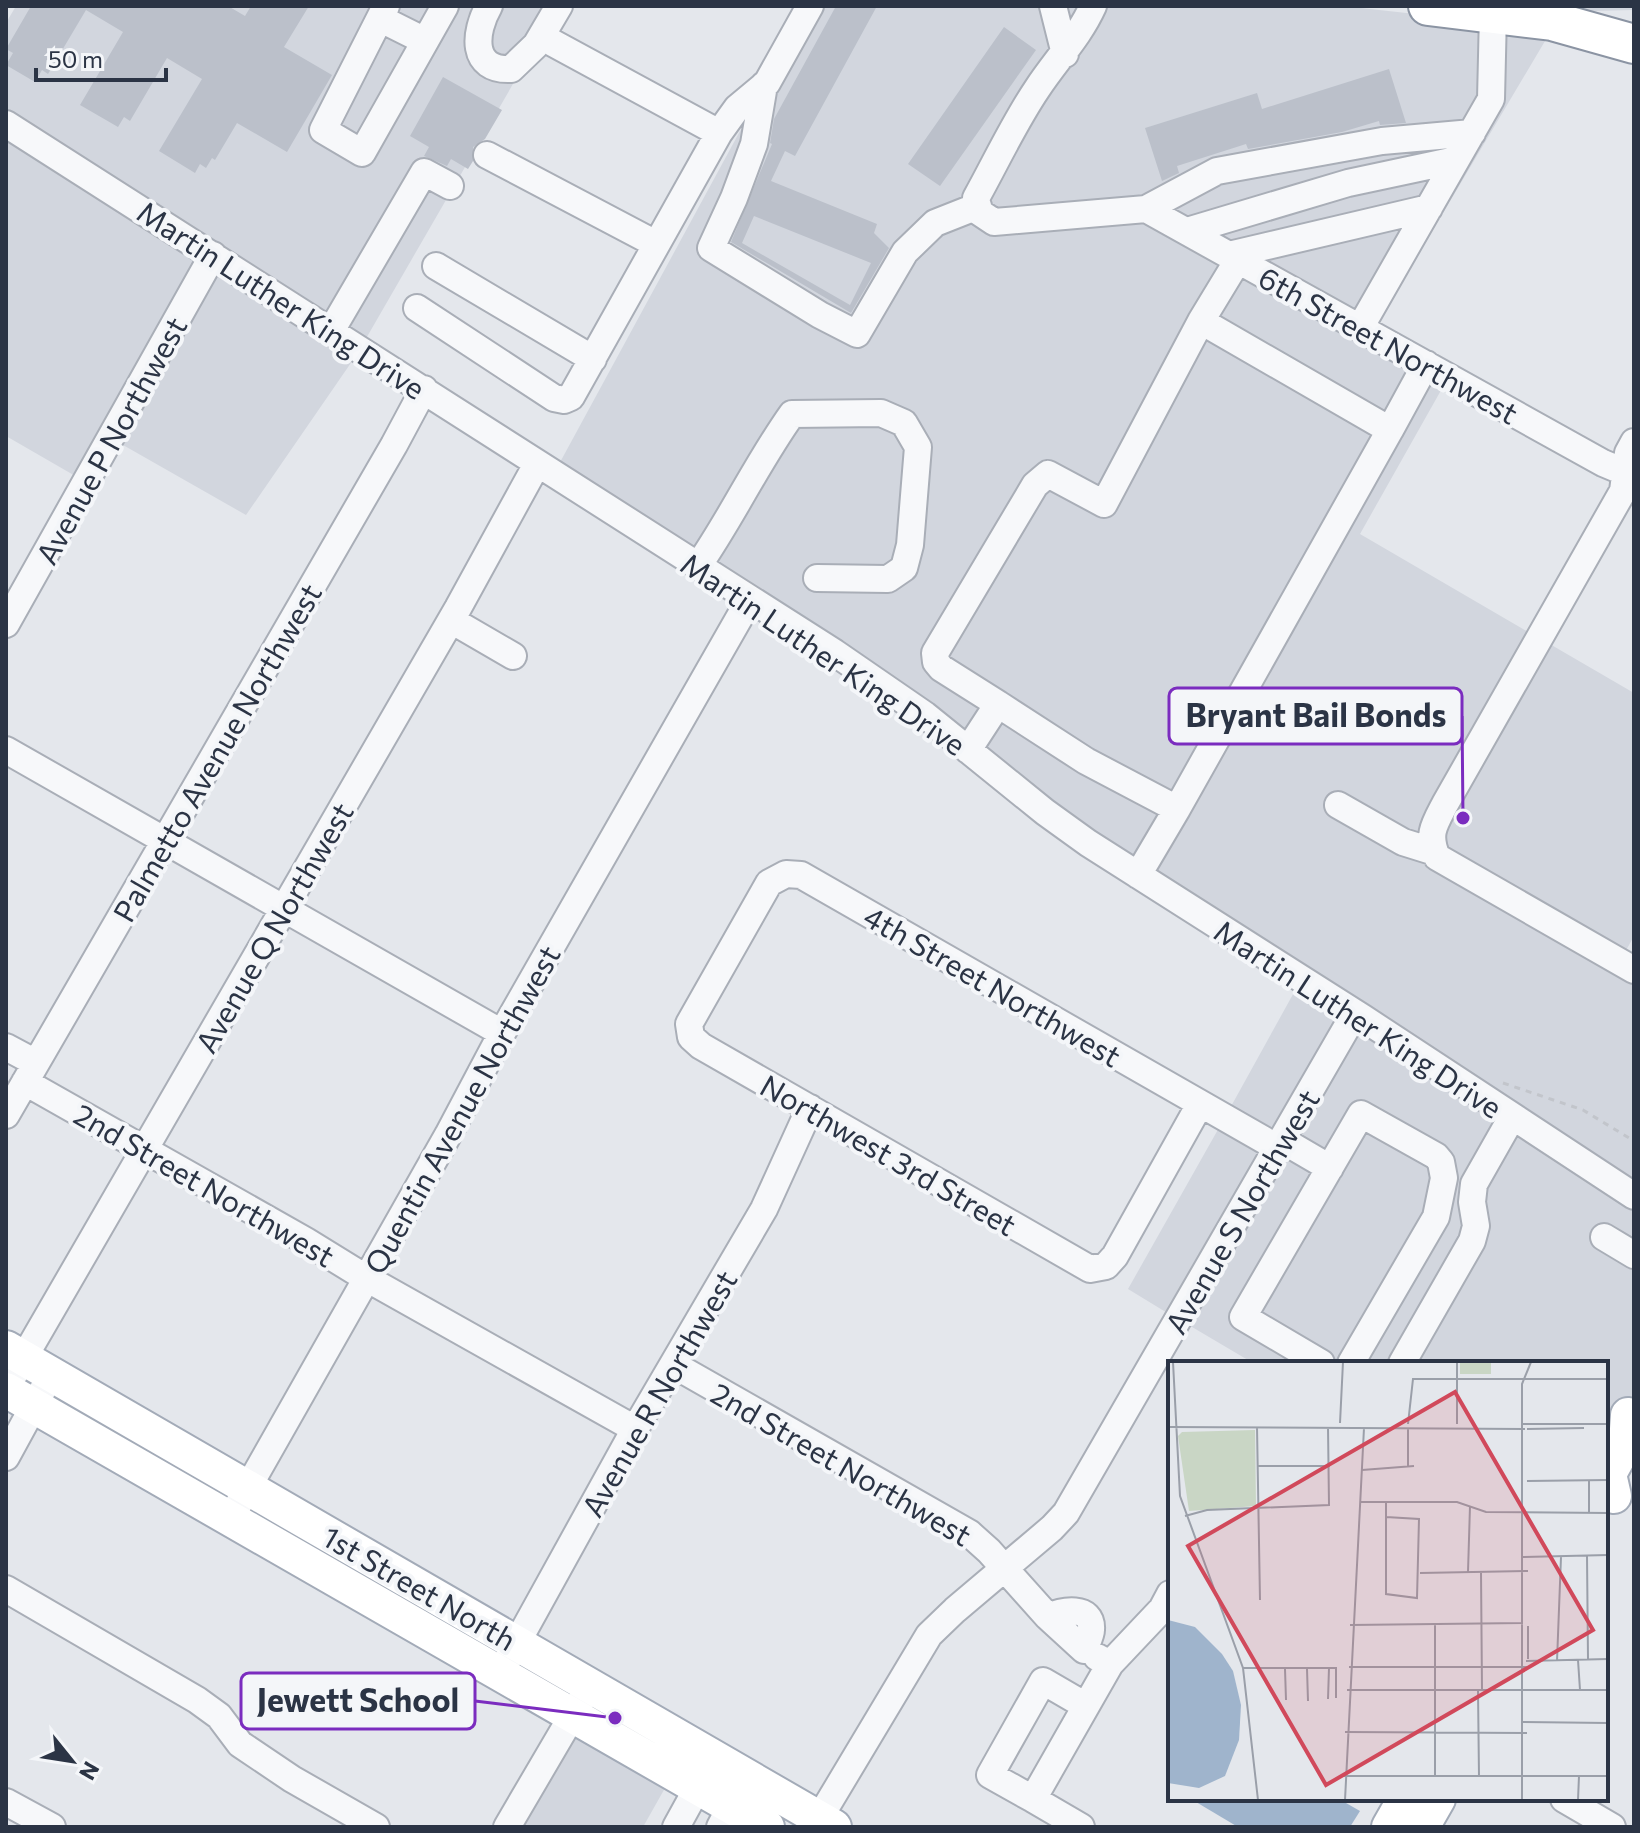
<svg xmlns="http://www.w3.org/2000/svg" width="1640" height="1833" font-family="Commissioner,sans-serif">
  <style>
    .built { fill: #d2d6de }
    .water { fill: #9fb4cc }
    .building { fill: #bbc0ca; fill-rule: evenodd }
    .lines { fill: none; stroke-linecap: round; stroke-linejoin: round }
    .minor-casing { stroke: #a9aeb7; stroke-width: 30 }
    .major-casing { stroke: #a3abb8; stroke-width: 38 }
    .highway-casing { stroke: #8b94a3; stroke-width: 42 }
    .path { stroke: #c2c5cb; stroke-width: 3; stroke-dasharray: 6 6; stroke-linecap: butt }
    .minor { stroke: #f7f8fa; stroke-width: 26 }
    .major { stroke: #fff; stroke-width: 34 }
    .highway { stroke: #fff; stroke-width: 38 }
    .labels { text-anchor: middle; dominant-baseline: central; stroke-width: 8; stroke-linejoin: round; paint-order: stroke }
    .street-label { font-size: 30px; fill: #2b3445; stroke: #f4f6f9 }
    .inset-road { fill: none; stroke: #9a9fa9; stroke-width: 2 }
    .view { fill: #d1495b; fill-opacity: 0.15; stroke: #d1495b; stroke-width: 4 }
    .inset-edge { fill: none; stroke: #2b3445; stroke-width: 4 }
    .leader { fill: none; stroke: #7b2cbf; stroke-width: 3 }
    .callout-dot { fill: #7b2cbf; stroke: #f4f6f9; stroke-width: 3 }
    .callout { fill: #f4f6f9; stroke: #7b2cbf; stroke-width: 3 }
    .callout-label { font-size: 32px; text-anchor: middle; font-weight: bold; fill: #2b3445 }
  </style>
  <rect width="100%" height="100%" fill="#e4e7ec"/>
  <path class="built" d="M 16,6 L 558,6 L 364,342 L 6,113 L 6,23 Z
    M 822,6 L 1343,6 L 1497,23 L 1548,36 L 1376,326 L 1142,196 L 1133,211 L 1444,385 L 1360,534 L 1530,633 L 1422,837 L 1634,980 L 1634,1185 L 1093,836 L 558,466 L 752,109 Z
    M 1508,6 L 1634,6 L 1634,10 L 1552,12 Z
    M 6,134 L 200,257 L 77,477 L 6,436 Z
    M 217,268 L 355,357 L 246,515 L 123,445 L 98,489 L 95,487 Z
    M 1548,643 L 1634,693 L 1634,936 L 1624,954 L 1445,851 L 1442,831 Z
    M 1297,987 L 1342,1016 L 1273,1135 L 1229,1110 Z
    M 1359,1026 L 1499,1120 L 1463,1236 L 1390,1363 L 1253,1363 L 1187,1324 Z
    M 1220,1126 L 1264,1151 L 1169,1314 L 1128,1289 Z
    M 1516,1131 L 1634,1206 L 1634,1413 L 1606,1461 L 1606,1363 L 1413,1363 L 1484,1188 Z
    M 576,1727 L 669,1781 L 643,1827 L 518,1827 Z"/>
  <path class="water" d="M 1197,1799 L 1339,1799 L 1360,1811 L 1350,1827 L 1238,1827 L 1196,1802 Z"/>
  <path class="building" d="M 31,6 L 228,6 L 245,16 L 251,6 L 309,6 L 284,47 L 332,75 L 287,152 L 237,123 L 215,160 L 212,158 L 206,168 L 200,164 L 195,173 L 159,151 L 202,79 L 167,58 L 130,121 L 124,117 L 118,127 L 80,105 L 123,32 L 86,10 L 48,74 L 42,70 L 35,82 L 6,65 L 13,53 L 6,49 Z
    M 836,6 L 877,6 L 795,156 L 785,151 L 771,181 L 877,224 L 874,233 L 889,248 L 851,313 L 731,242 L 772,144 L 770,143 L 774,119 ZM 754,216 L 871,263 L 850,305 L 742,243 Z
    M 1004,27 L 1036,50 L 940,186 L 908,164 Z
    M 1389,69 L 1406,123 L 1380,125 L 1379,121 L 1342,132 L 1248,149 L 1246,144 L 1177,166 L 1179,173 L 1162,181 L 1145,128 L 1257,93 L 1262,109 Z
    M 443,77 L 502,110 L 485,139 L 473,147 L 473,161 L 468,169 L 451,159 L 447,166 L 424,156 L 429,147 L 410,136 Z"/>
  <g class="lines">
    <g class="minor-casing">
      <path id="minor" d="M 386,6 L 323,130 L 362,153 L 445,6
        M 489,6 C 474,32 470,71 511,69 L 536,45 L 559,6
        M 1053,6 L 1065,54
        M 1093,6 C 1079,37 1056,60 1037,89 C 1014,123 996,162 976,198 L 979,212 L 994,222 L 1146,209 L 1217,171 L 1382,141 L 1472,133
        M 381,19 L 425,41
        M 553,43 L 719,133
        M 764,85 L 754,144 L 734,198 L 711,248 L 820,315 L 857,334 L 905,252 L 935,223 L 978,206
        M 6,124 L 835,653 L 925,715 L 1045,812 L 1088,843 L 1363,1018 L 1634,1196
        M 487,155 L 656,244
        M 1146,209 L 1603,463 L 1634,476
        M 1187,231 L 1348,183 L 1456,160
        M 1229,255 L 1429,208
        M 436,266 L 593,359
        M 417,308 L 554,398 L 564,400 L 571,397 L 719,133 L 737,108 L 767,83 L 810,6
        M 1360,328 L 1491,99 L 1493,13
        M 331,331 L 424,172 L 450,186
        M 1390,430 L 1426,364
        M 1634,442 L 1628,453 L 1623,491 L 1445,804 C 1434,825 1427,834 1437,857 L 1634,970
        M 698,566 C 732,517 757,463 792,414 L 881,413 L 904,423 L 918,447 L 910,545 L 904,568 L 888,579 L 817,578
        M 451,620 L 513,656
        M 6,624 L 213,255
        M 998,704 L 941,668 L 936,662 L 935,653 L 1035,485 L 1048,474 L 1104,504 L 1201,321 L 1238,260
        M 6,750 L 502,1033
        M 968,750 L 998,704 L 1086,761 L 1177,809 L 1138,875
        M 1338,805 L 1403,842 L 1435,852
        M 1177,809 L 1390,430 L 1201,321
        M 6,1047 L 36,1063
        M 25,1082 L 306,1241 L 366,1278 L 635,1429
        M 1200,1104 L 1115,1256 L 1106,1266 L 1090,1269 L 701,1046 L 691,1037 L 689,1024 L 769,883 L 786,874 L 801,875 L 1278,1148
        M 6,1115 L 394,445 L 424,389
        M 1282,1140 L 1330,1168
        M 1604,1237 L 1634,1255
        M 1321,1363 L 1243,1317 L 1361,1114 L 1436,1156 L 1441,1162 L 1444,1178 L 1436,1217 L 1351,1363
        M 1402,1363 L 1472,1241 L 1476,1226 L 1472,1202 L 1474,1184 L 1512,1117
        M 674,1365 L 969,1533 L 989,1551 L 1048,1617 C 1061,1611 1093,1604 1091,1630 C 1091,1636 1086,1644 1084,1650 L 1048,1617
        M 15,1373 L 458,608 L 537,464
        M 6,1457 L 42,1391
        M 238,1505 L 448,1135 L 502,1033 L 750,599
        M 6,1589 L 197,1700 L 219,1716 L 240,1744 L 292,1779 L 376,1827
        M 1097,1657 L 1110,1664 L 1162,1609 L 1170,1594
        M 508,1659 L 635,1429 L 764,1209 L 810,1108
        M 1033,1799 L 990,1775 L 1043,1681 L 1086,1706
        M 1564,1799 L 1612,1827
        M 6,1802 L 52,1827
        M 507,1827 L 582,1699
        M 676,1827 L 698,1787
        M 720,1827 L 731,1806
        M 814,1827 L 929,1635 L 955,1610 L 1052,1528 L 1066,1513 L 1355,1013
        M 1081,1827 L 1033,1799 L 1110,1664"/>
    </g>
    <g class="major-casing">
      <path id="major" d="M 6,1348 L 834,1827
        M 6,1390 L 767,1827
        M 1614,1496 L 1609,1474 L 1626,1443 L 1628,1415
        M 1389,1827 L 1405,1799
        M 1422,1827 L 1438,1799"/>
    </g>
    <g class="highway-casing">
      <path id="highway" d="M 1428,6 L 1552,21 L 1634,44"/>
    </g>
    <path class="path" d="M 1503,1083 L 1583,1110 L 1634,1141"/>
    <use href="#minor" class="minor"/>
    <use href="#major" class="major"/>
    <use href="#highway" class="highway"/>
  </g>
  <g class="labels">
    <g class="street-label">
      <text transform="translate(282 299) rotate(33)">Martin Luther King Drive</text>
      <text transform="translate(1389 344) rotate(29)">6th Street Northwest</text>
      <text transform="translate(110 440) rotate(-61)">Avenue P Northwest</text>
      <text transform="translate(824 653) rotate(34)">Martin Luther King Drive</text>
      <text transform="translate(216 752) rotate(-60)">Palmetto Avenue Northwest</text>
      <text transform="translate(273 927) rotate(-60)">Avenue Q Northwest</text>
      <text transform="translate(993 985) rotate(30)">4th Street Northwest</text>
      <text transform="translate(1359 1018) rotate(33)">Martin Luther King Drive</text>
      <text transform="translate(461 1109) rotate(-61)">Quentin Avenue Northwest</text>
      <text transform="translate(889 1154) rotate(30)">Northwest 3rd Street</text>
      <text transform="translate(205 1184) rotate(30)">2nd Street Northwest</text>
      <text transform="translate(1241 1211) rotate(-60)">Avenue S Northwest</text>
      <text transform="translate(658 1393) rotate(-60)">Avenue R Northwest</text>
      <text transform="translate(842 1463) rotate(30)">2nd Street Northwest</text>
      <text transform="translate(420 1587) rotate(30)">1st Street North</text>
    </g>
  </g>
  <g transform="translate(1168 1361)">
    <rect width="440" height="440" fill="#e4e7ec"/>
    <path d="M 292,1 L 323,1 L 323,13 L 292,13 ZM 87,69 L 88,145 L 21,150 L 10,75 L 14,71 Z" fill="#c9d6c5"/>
    <path d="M 0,259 L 27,266 L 54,293 L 65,310 L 73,344 L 71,379 L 57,415 L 31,427 L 0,422 Z" fill="#9fb4cc"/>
    <path class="inset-road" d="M 5,1 L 12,135 L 75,307 L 90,439M 172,62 L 175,1M 240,63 L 245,18 L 440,18M 289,63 L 289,1M 354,63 L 440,63M 0,66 L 357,68M 89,66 L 92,239M 240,68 L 240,105M 359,68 L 416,67M 89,105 L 162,105M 194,109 L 246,105M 359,120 L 440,119M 421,120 L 421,152M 192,141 L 289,141 L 318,151 L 440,152M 218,141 L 218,233 L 249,237 L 251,158 L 218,156M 17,155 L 39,149 L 161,144 L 160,66M 419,195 L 420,298M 354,196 L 440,194M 300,211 L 302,145M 313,211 L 314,329M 252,212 L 360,210M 182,264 L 355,262M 267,264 L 267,415M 360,265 L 360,298M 410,299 L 412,329M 358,300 L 440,298M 389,300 L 393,196M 181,306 L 360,306M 75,307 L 168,307 L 168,337M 117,308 L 118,339M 139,308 L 140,340M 179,329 L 440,329M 310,329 L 311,416M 160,338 L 161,307M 354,361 L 440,362M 177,371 L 359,372M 176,415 L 440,415M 177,439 L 196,67M 354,439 L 354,23 L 363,1M 410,439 L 411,415"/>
    <path class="view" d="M 287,31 L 425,269 L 158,424 L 20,185 Z"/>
    <rect width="440" height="440" class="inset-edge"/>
  </g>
  <path class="leader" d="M1463 818L1462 716M615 1718L475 1701"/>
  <g class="callout-dot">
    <circle cx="1463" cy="818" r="8"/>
    <circle cx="615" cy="1718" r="8"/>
  </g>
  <g class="callout">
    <rect x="1169" y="688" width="293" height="56" rx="8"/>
    <rect x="241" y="1673" width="234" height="56" rx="8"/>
  </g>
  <g class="callout-label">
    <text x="1316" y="727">Bryant Bail Bonds</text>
    <text x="358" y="1712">Jewett School</text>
  </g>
  <rect width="1640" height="1833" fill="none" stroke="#2b3445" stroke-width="16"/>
  <g transform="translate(72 1761) rotate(120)" stroke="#f4f6f9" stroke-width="6" paint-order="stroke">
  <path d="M0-6L14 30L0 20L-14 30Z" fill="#2b3445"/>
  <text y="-12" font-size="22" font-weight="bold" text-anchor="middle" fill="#2b3445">N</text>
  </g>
  <path d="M36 68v12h130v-12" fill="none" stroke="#2b3445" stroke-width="4"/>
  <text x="48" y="68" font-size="24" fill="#2b3445" stroke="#f4f6f9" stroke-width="6" paint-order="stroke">50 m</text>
</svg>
